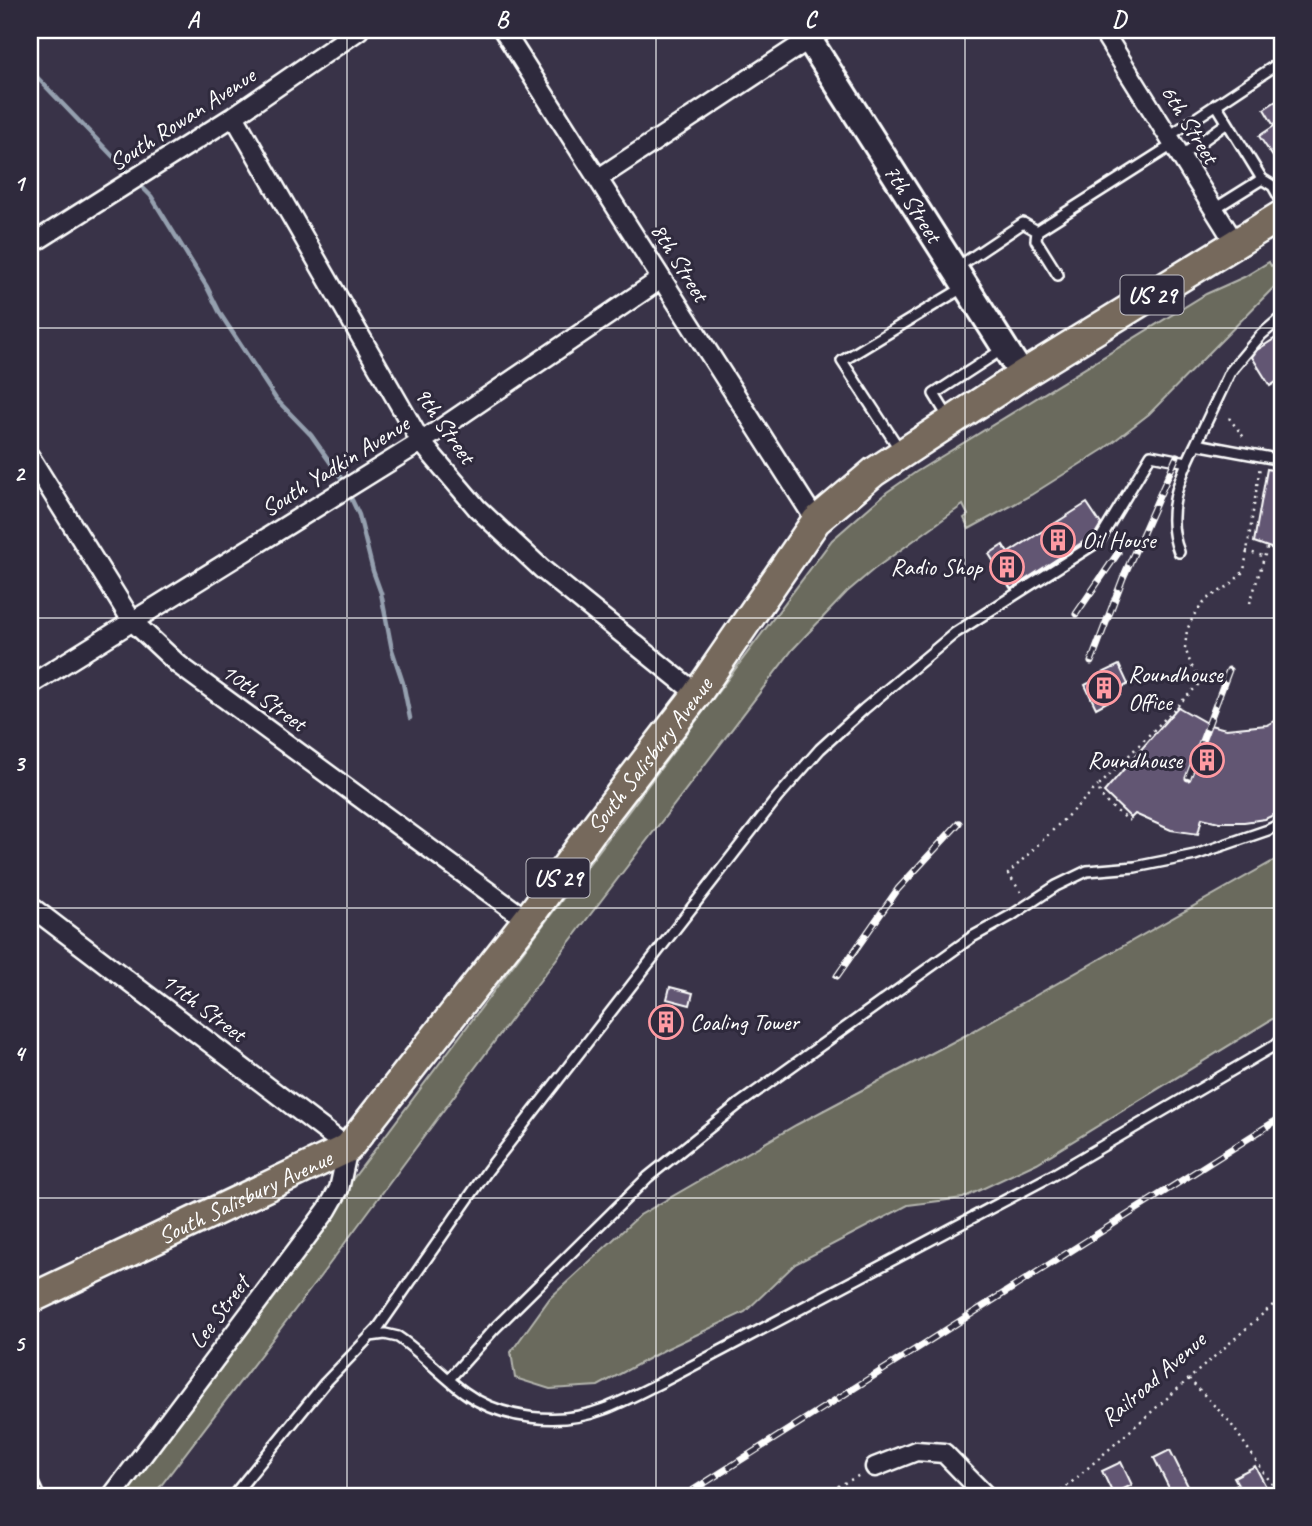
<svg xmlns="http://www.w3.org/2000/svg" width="1312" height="1526" font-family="Caveat,sans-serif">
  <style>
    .green { fill: #6a6b5d; stroke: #b4b5ae; stroke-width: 2 }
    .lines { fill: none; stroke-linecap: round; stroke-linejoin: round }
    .stream { stroke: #95a0af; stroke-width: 4.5 }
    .building { fill: #625673; stroke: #fff; stroke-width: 2 }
    .lane-casing { stroke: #fff; stroke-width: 14 }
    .street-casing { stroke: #fff; stroke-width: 23 }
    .secondary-casing { stroke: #fff; stroke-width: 30 }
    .primary-casing { stroke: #fff; stroke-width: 33 }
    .path { stroke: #fff; stroke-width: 2.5; stroke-dasharray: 2 5; stroke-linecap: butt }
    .lane { stroke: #2f2a3d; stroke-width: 9 }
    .street { stroke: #2f2a3d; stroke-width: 18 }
    .secondary { stroke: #2f2a3d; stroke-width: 24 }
    .primary { stroke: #76695c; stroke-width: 28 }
    .rail-casing { stroke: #fff; stroke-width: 7 }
    .rail { stroke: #2f2a3d; stroke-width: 4.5; stroke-dasharray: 13; stroke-linecap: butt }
    .grid { fill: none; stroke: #fff; stroke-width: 2; stroke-opacity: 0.55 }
    .labels { text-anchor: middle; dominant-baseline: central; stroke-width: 6; stroke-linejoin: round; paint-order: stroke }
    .shield { fill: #2f2a3d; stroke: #c1bfc5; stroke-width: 2 }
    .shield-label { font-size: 23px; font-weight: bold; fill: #fff }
    .street-label { font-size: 24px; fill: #fff; stroke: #2f2a3d }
    .poi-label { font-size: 24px; fill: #fff; stroke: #2f2a3d; text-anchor: start }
    .neatline { fill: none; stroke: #fff; stroke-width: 2.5 }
    .grid-label { font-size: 23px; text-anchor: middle; font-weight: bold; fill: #fff }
  </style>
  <rect width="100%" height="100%" fill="#393348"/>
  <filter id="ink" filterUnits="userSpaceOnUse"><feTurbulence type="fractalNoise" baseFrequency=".0143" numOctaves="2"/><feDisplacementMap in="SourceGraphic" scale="14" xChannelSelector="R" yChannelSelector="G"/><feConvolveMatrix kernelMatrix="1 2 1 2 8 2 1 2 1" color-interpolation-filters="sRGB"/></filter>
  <g filter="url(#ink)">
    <path class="green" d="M 1282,260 L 1282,279 L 1149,414 L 1104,449 L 1031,495 L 969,529 L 964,518 L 968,515 L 963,505 L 953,512 L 873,570 L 847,592 L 793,649 L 529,995 L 319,1278 L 153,1496 L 115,1496 L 832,540 L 887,492 L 916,472 L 1206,294 L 1244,277 L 1269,262 L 1271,266 Z
      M 1282,856 L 1282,1013 L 1037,1163 L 963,1198 L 908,1205 L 795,1264 L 745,1312 L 666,1349 L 598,1386 L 550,1389 L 515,1378 L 511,1352 L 550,1298 L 640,1215 L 796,1125 L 966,1035 Z"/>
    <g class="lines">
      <path class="stream" d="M 30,70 L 126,170
        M 143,188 L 151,196 L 207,287 L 221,315 L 276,399 L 311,435 L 344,482
        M 352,500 L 359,515 L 373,571 L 381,593 L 392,650 L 403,683 L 410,718"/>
    </g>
    <path class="building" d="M 1282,97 L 1282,170 L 1259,136 L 1274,126 L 1264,109 Z
      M 1282,334 L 1282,378 L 1270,386 L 1252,357 L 1257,350 Z
      M 1267,469 L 1282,472 L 1282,552 L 1254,542 Z
      M 1087,503 L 1101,524 L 1095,534 L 1011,589 L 989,554 L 1003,545 L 1008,553 Z
      M 1119,665 L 1128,684 L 1118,690 L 1120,695 L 1096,708 L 1085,685 L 1097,679 L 1096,676 Z
      M 1178,707 L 1210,725 L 1226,729 L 1267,725 L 1282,717 L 1282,811 L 1265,819 L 1244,822 L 1219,822 L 1202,818 L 1198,834 L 1171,830 L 1135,814 L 1131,818 L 1104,792 Z
      M 670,987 L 693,993 L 690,1005 L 667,999 Z
      M 1170,1450 L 1193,1496 L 1173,1496 L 1154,1458 Z
      M 1121,1462 L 1132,1485 L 1113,1494 L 1102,1471 Z
      M 1255,1466 L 1271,1496 L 1215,1496 L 1238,1484 L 1234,1477 Z"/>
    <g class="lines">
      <g class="lane-casing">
        <path id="lane" d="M 1169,136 L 1282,61
          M 1181,156 L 1227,123
          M 1262,179 L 1273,186 L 1282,202
          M 1214,209 L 1262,179 L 1216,104
          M 956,268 L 1023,223 L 1037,231
          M 1058,275 L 1036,240 L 1037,231 L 1174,144
          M 1282,317 L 1261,335 L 1230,372 L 1196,444 L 1282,460
          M 950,420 L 934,394 L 1003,349
          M 900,450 L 842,361 L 964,287
          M 1179,552 C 1164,514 1179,478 1196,444
          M 370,1336 L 385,1334 L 398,1337 C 422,1353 441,1375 464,1392 C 502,1420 560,1426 604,1409 C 623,1402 643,1391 662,1382 L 1053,1175 L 1282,1041
          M 449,1379 L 494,1329 L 648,1177 L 739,1104 L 972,937 L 1012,915 L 1056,886 L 1087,871 L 1135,867 L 1195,855 L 1268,830 L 1282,823
          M 233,1496 L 325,1383 L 378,1328 L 488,1170 L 777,798 L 820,749 L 864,709 L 955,633 L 1099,541 L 1151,455 L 1187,462"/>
      </g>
      <g class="street-casing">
        <path id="street" d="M 503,30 L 816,521
          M 1102,30 L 1235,243
          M 234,116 L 421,442 L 477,508 L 542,569 L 697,694
          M 599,178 L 823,30
          M 30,245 L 234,116 L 359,30
          M 30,457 L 132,621 L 179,665 L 527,920
          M 30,685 L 421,442 L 661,279
          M 30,906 L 348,1148 L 339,1189 L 327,1210 L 112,1496
          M 875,1467 L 916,1451 L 944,1453 L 986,1496
          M 30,1487 L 34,1496"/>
      </g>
      <g class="secondary-casing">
        <g id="secondary">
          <path id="s1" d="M 803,30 L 1022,375"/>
        </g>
      </g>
      <g class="primary-casing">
        <g id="primary">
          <path id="s2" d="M 30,1299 L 348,1148 L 527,920 L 600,820 L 697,694 L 816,521 L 874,472 L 1022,375 L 1282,215"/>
        </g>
      </g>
      <path class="path" d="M 1229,418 L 1246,440
        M 1246,551 L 1263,556
        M 1250,603 L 1268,545
        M 1130,821 C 1119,812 1098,801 1099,786 L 1198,685 L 1200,678 L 1191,665 L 1185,648 L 1187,630 L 1194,615 L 1207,599 L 1230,585 L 1244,571 L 1260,466
        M 1021,892 L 1008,874 L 1098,786
        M 1189,1379 L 1229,1421 L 1280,1496
        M 819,1496 L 860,1475
        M 1056,1496 L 1282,1297"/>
      <use href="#lane" class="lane"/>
      <use href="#street" class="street"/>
      <use href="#secondary" class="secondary"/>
      <use href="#primary" class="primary"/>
      <g class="rail-casing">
        <path id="rail" d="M 1076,614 L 1118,553
          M 1091,662 L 1123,578 L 1177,456
          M 1188,778 L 1229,670
          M 837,976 L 898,889 L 959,823
          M 684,1496 L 1282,1117"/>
      </g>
      <use href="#rail" class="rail"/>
    </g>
  </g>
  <path class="grid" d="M 347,30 L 347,1496M 656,30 L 656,1496M 965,30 L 965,1496M 30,328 L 1282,328M 30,618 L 1282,618M 30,908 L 1282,908M 30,1198 L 1282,1198"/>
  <defs>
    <g id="building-ring" transform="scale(1.75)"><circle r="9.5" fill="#2f2a3d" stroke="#ff9aa2" stroke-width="1.5"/><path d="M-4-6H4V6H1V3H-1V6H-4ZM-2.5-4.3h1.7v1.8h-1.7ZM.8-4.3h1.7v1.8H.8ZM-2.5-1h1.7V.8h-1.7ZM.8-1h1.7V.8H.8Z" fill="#ff9aa2"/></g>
  </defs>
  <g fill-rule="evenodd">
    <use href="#building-ring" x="1058" y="540"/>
    <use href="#building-ring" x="1007" y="567"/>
    <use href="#building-ring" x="1104" y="688"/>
    <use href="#building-ring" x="1207" y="760"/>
    <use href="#building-ring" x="666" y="1022"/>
  </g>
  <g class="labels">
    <g class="shield">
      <rect x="1120.5" y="275.5" width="63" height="39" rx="5"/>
      <rect x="526.5" y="858.5" width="63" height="39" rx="5"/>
    </g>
    <g class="shield-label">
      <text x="1152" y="295">US 29</text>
      <text x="558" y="878">US 29</text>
    </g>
    <g class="street-label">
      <text transform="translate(182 119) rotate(-33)">South Rowan Avenue</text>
      <text transform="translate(1190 124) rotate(58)">6th Street</text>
      <text stroke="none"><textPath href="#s1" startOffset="205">7th Street</textPath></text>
      <text transform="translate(680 262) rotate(58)">8th Street</text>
      <text transform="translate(445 425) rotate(55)">9th Street</text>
      <text transform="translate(335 466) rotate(-32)">South Yadkin Avenue</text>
      <text transform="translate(264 697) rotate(36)">10th Street</text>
      <text stroke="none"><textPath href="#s2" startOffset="847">South Salisbury Avenue</textPath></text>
      <text transform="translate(204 1007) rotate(37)">11th Street</text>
      <text stroke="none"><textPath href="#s2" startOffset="238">South Salisbury Avenue</textPath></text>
      <text transform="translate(219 1312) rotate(-53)">Lee Street</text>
      <text transform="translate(1153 1379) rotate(-41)">Railroad Avenue</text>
    </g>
    <g class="poi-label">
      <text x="1082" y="540">Oil House</text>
      <text x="982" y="567" text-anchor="end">Radio Shop</text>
      <text x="1128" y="674">Roundhouse<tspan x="1128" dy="28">Office</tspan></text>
      <text x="1182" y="760" text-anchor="end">Roundhouse</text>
      <text x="690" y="1022">Coaling Tower</text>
    </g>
  </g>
  <rect width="1312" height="1526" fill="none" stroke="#2f2a3d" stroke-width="77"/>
  <rect x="38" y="38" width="1236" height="1450" class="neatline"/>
  <g class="grid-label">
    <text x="193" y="27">A</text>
    <text x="502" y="27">B</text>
    <text x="810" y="27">C</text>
    <text x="1119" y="27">D</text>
    <text x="19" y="191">1</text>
    <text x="19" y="481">2</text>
    <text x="19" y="771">3</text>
    <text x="19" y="1061">4</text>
    <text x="19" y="1351">5</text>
  </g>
</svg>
